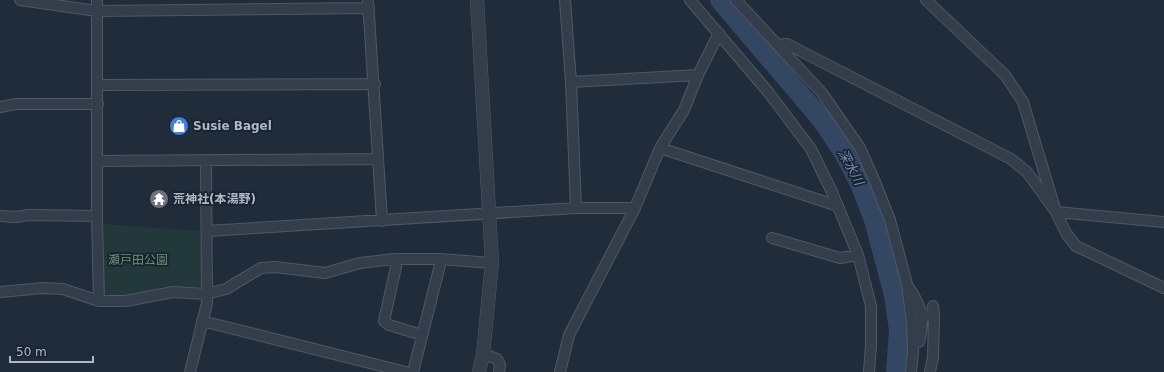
<svg xmlns="http://www.w3.org/2000/svg" width="1164" height="372" font-family="'DejaVu Sans','Noto Sans JP',sans-serif">
  <style>
    .green { fill: #22383b }
    .lines { fill: none; stroke-linecap: round; stroke-linejoin: round }
    .river { stroke: #334763; stroke-width: 20 }
    .minor-casing { stroke: #4f5865; stroke-width: 12 }
    .tertiary-casing { stroke: #4f5865; stroke-width: 14 }
    .minor { stroke: #343d4a; stroke-width: 10 }
    .tertiary { stroke: #343d4a; stroke-width: 13 }
    .labels { text-anchor: middle; dominant-baseline: central; stroke-width: 3.5; stroke-linejoin: round; paint-order: stroke }
    .poi-label { font-size: 12px; font-weight: bold; fill: #afb8c7; stroke: #19222f; text-anchor: start }
    .park-label { font-size: 12px; fill: #659870; stroke: #19222f }
    .water-label { font-size: 13px; font-style: italic; fill: #758eb1; stroke: #19222f }
  </style>
  <rect width="100%" height="100%" fill="#202c3a"/>
  <path class="green" d="M 104,224 L 200,231 L 201,283 L 197,289 C 189,288 180,286 171,286 C 149,287 126,306 104,292 Z"/>
  <g class="lines">
    <path class="river" d="M 720,0 L 822,120 L 844,153 L 861,186 L 874,220 L 894,295 L 899,330 L 896,372"/>
    <g class="minor-casing">
      <path id="minor" d="M 20,0 L 97,11 L 369,8
        M 97,0 L 97,85 L 375,84
        M 368,0 L 382,221
        M 565,0 L 571,82 L 576,208
        M 690,0 L 769,93 L 811,149 L 832,192 L 858,255 L 871,306 L 871,345 L 869,372
        M 736,0 L 822,93 L 860,148 L 875,182 L 890,220 L 907,284 L 912,323 L 913,352 L 911,372
        M 926,0 L 1005,75 L 1023,102 L 1056,212 L 1066,233 L 1076,246 L 1164,288
        M 778,45 L 787,44 L 1011,159 L 1027,172 L 1056,212 L 1164,222
        M 571,82 L 698,75
        M 97,85 L 97,216 L 99,301
        M 0,107 L 16,104 L 98,104
        M 660,148 L 838,206
        M 98,161 L 378,159
        M 0,216 L 16,217 L 28,215 L 97,216
        M 207,231 L 576,208 L 635,208 L 660,148 L 684,110 L 698,75 L 719,33
        M 772,238 L 840,258 L 858,255
        M 394,259 L 396,267 L 384,321 L 389,325 L 422,335
        M 909,288 C 922,307 925,319 919,342 L 913,344
        M 0,292 L 43,288 L 63,289 L 99,301 L 126,301 L 173,292 L 206,294 L 226,289 L 261,268 L 275,267 L 325,273 L 360,263 L 394,259 L 440,259 L 492,263
        M 933,306 L 934,317
        M 922,315 L 934,317 L 933,357 L 930,372
        M 202,321 L 406,372
        M 483,354 L 497,359 L 500,365 L 499,372
        M 190,372 L 207,303 L 206,161
        M 413,372 L 440,265 L 440,259
        M 560,372 L 569,335 L 635,208"/>
    </g>
    <g class="tertiary-casing">
      <path id="tertiary" d="M 477,0 L 492,263 L 483,354 L 479,372"/>
    </g>
    <use href="#minor" class="minor"/>
    <use href="#tertiary" class="tertiary"/>
  </g>
  <defs>
    <g id="shop-disc" transform="scale(1)"><circle r="9.5" fill="#3f7fe0" stroke="#19222f"/><path d="M-5-2.5h2.3a2.7 3.5 0 0 1 5.4 0H5L5.5 6h-11ZM-1.5-2.5h3a1.5 2.3 0 0 0-3 0Z" fill="#fff"/></g>
    <g id="temple-disc" transform="scale(1)"><circle r="9.5" fill="#6b7280" stroke="#19222f"/><path d="M0-6L5-2H3V0L6.5 2.5H4V6H1.5V3h-3V6H-4V2.5H-6.5L-3 0V-2H-5Z" fill="#fff"/></g>
  </defs>
  <g fill-rule="evenodd">
    <use href="#shop-disc" x="179" y="126"/>
    <use href="#temple-disc" x="159" y="199"/>
  </g>
  <g class="labels">
    <g class="poi-label">
      <text x="193" y="126">Susie Bagel</text>
      <text x="173" y="199">荒神社(本湯野)</text>
    </g>
    <g class="park-label">
      <text x="138" y="260">瀬戸田公園</text>
    </g>
    <g class="water-label">
      <text transform="translate(851 167) rotate(62)">深水川</text>
    </g>
  </g>
  <path d="M10 356v6h83v-6" fill="none" stroke="#afb8c7" stroke-width="2"/>
  <text x="16" y="356" font-size="12" fill="#afb8c7" stroke="#19222f" stroke-width="3" paint-order="stroke">50 m</text>
</svg>
